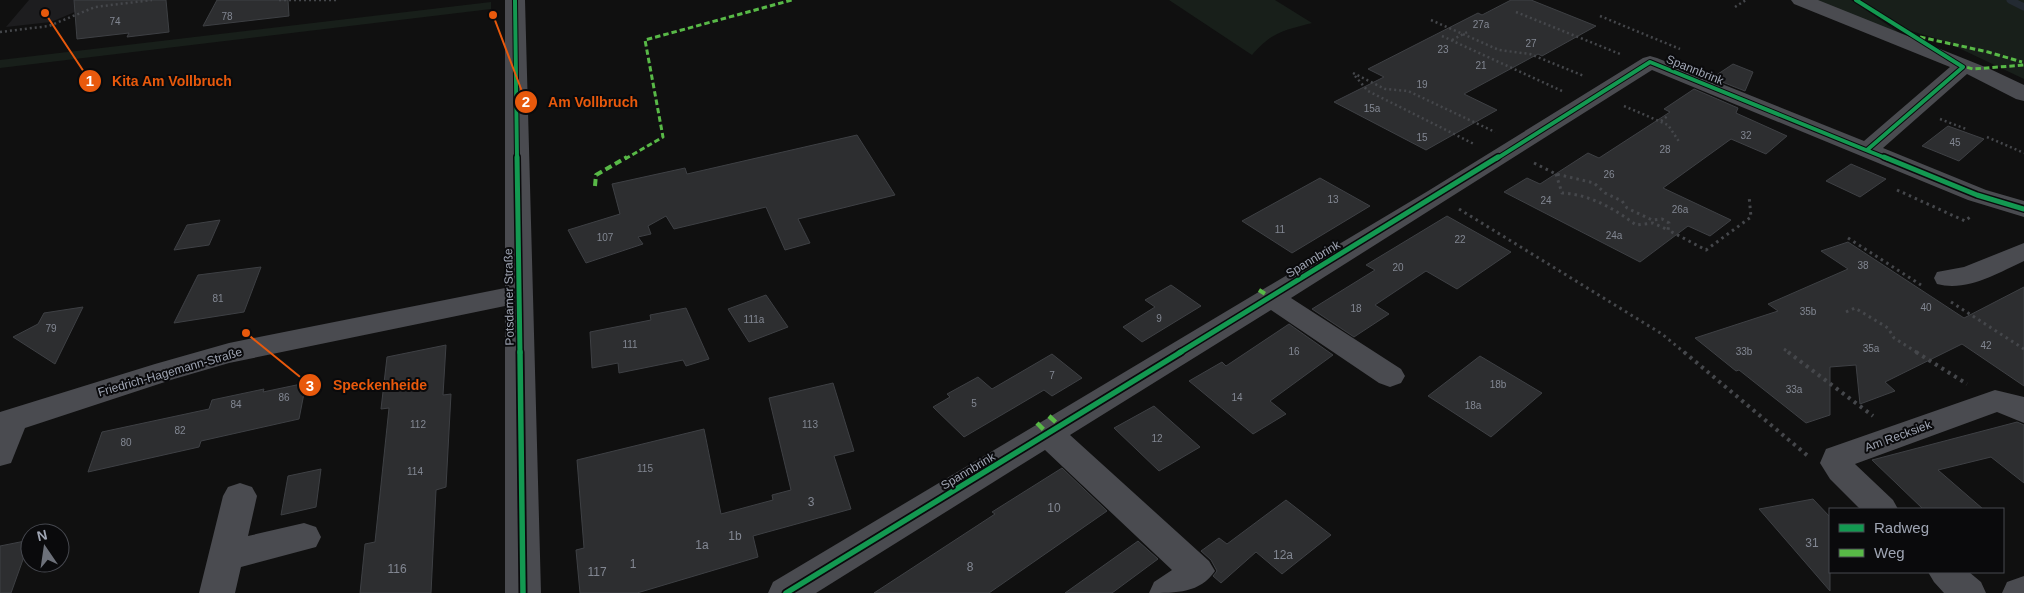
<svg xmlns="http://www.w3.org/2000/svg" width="2024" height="593" font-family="Helvetica,sans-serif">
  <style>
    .built { fill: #1d1d1f }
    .green { fill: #181f1a }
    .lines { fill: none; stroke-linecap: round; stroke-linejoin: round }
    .stream { stroke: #232a32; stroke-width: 7 }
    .building { fill: #2d2e30; stroke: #3e4044 }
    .path-far2 { stroke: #45474b; stroke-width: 2.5; stroke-dasharray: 2 3; stroke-linecap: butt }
    .path-far1 { stroke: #45474b; stroke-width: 3; stroke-dasharray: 2.5 4; stroke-linecap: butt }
    .path { stroke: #45474b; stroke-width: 4; stroke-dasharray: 3 4.5; stroke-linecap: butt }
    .minor { fill: #4a4b50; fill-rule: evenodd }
    .quiet-far2 { stroke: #58b947; stroke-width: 3; stroke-dasharray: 5.5 3; stroke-linecap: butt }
    .quiet-far1 { stroke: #58b947; stroke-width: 4; stroke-dasharray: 7 4; stroke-linecap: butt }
    .quiet { stroke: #58b947; stroke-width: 4.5; stroke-dasharray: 9 4.5; stroke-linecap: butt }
    .cycleway-far2-casing { stroke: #0a0a0c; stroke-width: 6 }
    .cycleway-far1-casing { stroke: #0a0a0c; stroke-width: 8 }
    .cycleway-casing { stroke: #0a0a0c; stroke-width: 9 }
    .cycleway-far2 { stroke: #139951; stroke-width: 4 }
    .cycleway-far1 { stroke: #139951; stroke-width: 5 }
    .cycleway { stroke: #139951; stroke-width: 5.5 }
    .labels { text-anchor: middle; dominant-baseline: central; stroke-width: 4; stroke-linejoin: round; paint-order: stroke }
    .number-label { font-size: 10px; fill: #828792 }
    .street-label { font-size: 12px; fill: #9fa5b3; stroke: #0a0a0c }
    .near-number-label { font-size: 12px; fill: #828792 }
    .leader { fill: none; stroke: #e8590c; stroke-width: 2 }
    .callout-dot { fill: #e8590c; stroke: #0a0a0c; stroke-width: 2 }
    .mark-label { font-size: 15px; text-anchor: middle; font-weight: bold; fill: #fff }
    .callout-label { font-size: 14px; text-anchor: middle; font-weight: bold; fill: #e8590c; stroke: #0a0a0c; stroke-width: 4; stroke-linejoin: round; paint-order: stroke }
  </style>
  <rect width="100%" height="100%" fill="#101010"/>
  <path class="built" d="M 29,0 L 129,0 L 94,4 L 51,22 L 6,27 Z"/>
  <path class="green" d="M 1169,0 L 1275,0 L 1312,23 C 1283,31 1273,31 1252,55 Z
    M 1806,0 L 1851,0 L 1910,40 Z
    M 1861,0 L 2024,0 L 2024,79 L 1963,50 L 1935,38 L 1904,29 Z
    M 491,2 L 491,9 L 0,68 L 0,60 Z"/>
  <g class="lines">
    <path class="stream" d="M 2010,0 L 2024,7"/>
  </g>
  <path class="building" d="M 74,0 L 166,0 L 169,32 L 127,37 L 129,33 L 77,39 Z
    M 217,0 L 288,0 L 289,16 L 203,26 Z
    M 1511,0 L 1531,0 L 1596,26 L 1542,56 L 1538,54 L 1464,94 L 1497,110 L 1426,150 L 1334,102 L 1384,77 L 1368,69 L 1478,13 L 1482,15 Z
    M 1733,64 L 1753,72 L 1745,91 L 1712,78 Z
    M 1694,89 L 1738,108 L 1736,113 L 1787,136 L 1766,154 L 1731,139 L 1663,188 L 1731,220 L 1710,236 L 1688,226 L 1640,262 L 1504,192 L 1527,178 L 1540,184 L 1588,153 L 1599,158 L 1670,112 L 1664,109 Z
    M 1948,126 L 1984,139 L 1959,161 L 1922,146 Z
    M 857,135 L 895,195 L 798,219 L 810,243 L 785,250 L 766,207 L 674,229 L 666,216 L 648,226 L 651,234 L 638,237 L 643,244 L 586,263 L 568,230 L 620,214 L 612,184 L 685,168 L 687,174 Z
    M 1851,164 L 1886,179 L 1860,197 L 1826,181 Z
    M 1320,178 L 1370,206 L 1292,253 L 1242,221 Z
    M 1447,216 L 1511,252 L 1457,289 L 1426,271 L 1375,305 L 1389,314 L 1354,337 L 1312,309 L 1375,270 L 1366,265 Z
    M 220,220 L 209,245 L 174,250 L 187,225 Z
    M 1848,242 L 1964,318 L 2024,287 L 2024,386 L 1962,344 L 1885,382 L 1895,391 L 1860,404 L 1856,365 L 1830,367 L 1830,415 L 1806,423 L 1739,370 L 1736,371 L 1695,338 L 1778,311 L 1768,304 L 1848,269 L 1821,251 Z
    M 261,267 L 244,312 L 174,323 L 198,275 Z
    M 1171,285 L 1201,306 L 1142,342 L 1123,327 L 1155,307 L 1145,300 Z
    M 766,295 L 788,327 L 749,342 L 728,309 Z
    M 83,307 L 55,364 L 13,337 L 38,324 L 44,313 Z
    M 686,308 L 709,359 L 686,366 L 683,360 L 619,373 L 618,363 L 592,368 L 590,332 L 651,320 L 650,315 Z
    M 1289,324 L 1333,355 L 1270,401 L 1286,414 L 1253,434 L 1189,381 L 1222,362 L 1226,366 Z
    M 446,345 L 443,395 L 451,394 L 446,487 L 436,490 L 431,593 L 360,593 L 365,544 L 375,542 L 389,408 L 381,409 L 387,357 Z
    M 1052,354 L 1082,378 L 1052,396 L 1044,390 L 964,437 L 933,407 L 950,397 L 947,394 L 978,377 L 992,389 Z
    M 1480,356 L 1542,393 L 1491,437 L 1428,396 Z
    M 306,383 L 299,419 L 201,441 L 199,447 L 88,472 L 102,432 L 209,409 L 212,400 L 264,389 L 263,392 Z
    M 833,383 L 854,451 L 834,456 L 851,509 L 753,536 L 758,557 L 637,593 L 580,593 L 576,550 L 584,548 L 577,460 L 704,429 L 721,514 L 773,500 L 772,495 L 791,490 L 769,398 Z
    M 1154,406 L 1200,447 L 1159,471 L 1114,428 Z
    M 2017,422 L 2024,425 L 2024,483 L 1991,457 L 1938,470 L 1983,509 L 1923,509 L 1872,460 Z
    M 1062,468 L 1107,511 L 989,593 L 874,593 L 995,514 L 992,512 Z
    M 321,469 L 316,507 L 281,515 L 288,476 Z
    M 1813,499 L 1830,517 L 1830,591 L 1759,509 Z
    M 1286,500 L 1331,535 L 1282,574 L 1256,552 L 1221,583 L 1213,576 L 1217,571 L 1211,560 L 1201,551 L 1219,538 L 1227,544 Z
    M 30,540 L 11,593 L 0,593 L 0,546 Z
    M 1138,541 L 1158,559 L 1112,593 L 1065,593 Z"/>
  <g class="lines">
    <path class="path-far2" d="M 279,0 L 336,0
      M 1735,7 L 1746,0
      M 1516,12 L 1620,54
      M 1600,16 L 1680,49
      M 1431,20 L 1499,50 L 1530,54 L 1584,76
      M 0,32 L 49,26 L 95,7 L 152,0
      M 1442,36 L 1562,91
      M 1452,40 L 1469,31
      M 1353,73 L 1385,89 L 1408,91 L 1495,132
      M 1355,76 L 1368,91 L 1474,144
      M 1624,106 L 1668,125 L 1680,143
      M 1940,119 L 1966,129
      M 1661,121 L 1669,115
      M 1987,137 L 2024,153"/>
    <path class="path-far1" d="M 1534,163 L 1556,174 L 1594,183 L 1605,193 L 1622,201 L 1627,208 L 1652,220 L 1662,219 L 1669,223 L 1668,230 L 1706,250 L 1751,217 L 1749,196
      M 1556,174 L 1562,193 C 1589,194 1615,209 1636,225 L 1653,223 L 1668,230
      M 1897,190 L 1965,221 L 1970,217
      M 1459,209 L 1662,334 L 1685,353
      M 1848,238 L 1921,285
      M 1951,302 L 2024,349
      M 1846,312 L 1855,308 L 1888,328 L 1894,338 L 1918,353
      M 1784,349 L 1790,353"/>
    <path class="path" d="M 1684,352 L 1808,456
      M 1788,352 L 1873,416
      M 1916,352 L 1967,384"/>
    <path class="minor" d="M 505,0 L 525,0 L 541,593 L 505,593 L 505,306 L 229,363 L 174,379 L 25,428 L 11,463 L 0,466 L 0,412 L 155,364 L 229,343 L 505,288 Z
      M 1791,0 L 1818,0 L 1990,69 L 2024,85 L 2024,101 L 2016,99 L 1967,74 L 1883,148 L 1986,190 L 2024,201 L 2024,217 L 1968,200 L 1652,70 L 1291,298 L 1401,369 L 1405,376 L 1401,383 L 1390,387 L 1379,383 L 1271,310 L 1070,435 L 1209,561 L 1215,571 C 1200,593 1177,593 1149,593 L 1154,582 L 1172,570 L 1045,450 L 816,593 L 768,593 L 773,582 L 1428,191 L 1643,58 L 1650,56 L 1657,58 L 1864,141 L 1950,67 L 1794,4 Z
      M 2024,243 L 2024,261 C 1998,273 1967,292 1937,284 L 1934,278 L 1937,272 L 1964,267 Z
      M 1995,390 L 2024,397 L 2024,423 L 1997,412 L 1855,464 L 1893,500 L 1898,509 L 1860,509 L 1830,479 L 1820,463 L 1826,449 Z
      M 240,483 L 252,487 L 257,496 L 248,536 L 304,523 L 316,527 L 321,537 L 316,547 L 241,567 L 235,593 L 199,593 L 223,496 L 228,487 Z
      M 1928,572 L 1969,572 L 1981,582 L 1986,593 L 1944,593 L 1934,582 Z
      M 2024,576 L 2024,593 L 2002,593 L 2007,582 Z"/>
    <path class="quiet-far2" d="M 1920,37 L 1988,52 L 2022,62
      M 1959,65 L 1973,69 L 2024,65
      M 625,159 L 663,137 L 645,40 L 792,0"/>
    <path class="quiet-far1" d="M 595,186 L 596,175 L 627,157
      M 1259,290 L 1270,297"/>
    <path class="quiet" d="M 1049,416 L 1061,427
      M 1037,423 L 1048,434"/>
    <g class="cycleway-far2-casing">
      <path id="cycleway-far2" d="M 515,0 L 517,159
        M 1856,0 L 1963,67 L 1867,150
        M 1496,159 L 1650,62 L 1888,159"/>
    </g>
    <g class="cycleway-far1-casing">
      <path id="cycleway-far1" d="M 517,157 L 520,353
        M 1884,157 L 1977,195 L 2024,209
        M 1179,353 L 1498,157"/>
    </g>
    <g class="cycleway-casing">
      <path id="cycleway" d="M 520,352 L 523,593
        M 786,593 L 1181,352"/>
    </g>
    <use href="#cycleway-far2" class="cycleway-far2"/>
    <use href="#cycleway-far1" class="cycleway-far1"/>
    <use href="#cycleway" class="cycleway"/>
  </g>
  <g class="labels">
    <g class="number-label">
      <text x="227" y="16">78</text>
      <text x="115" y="21">74</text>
      <text x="1481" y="24">27a</text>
      <text x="1531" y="43">27</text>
      <text x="1443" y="49">23</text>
      <text x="1481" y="65">21</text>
      <text x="1422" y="84">19</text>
      <text x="1372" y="108">15a</text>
      <text x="1746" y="135">32</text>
      <text x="1422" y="137">15</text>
      <text x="1955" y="142">45</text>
      <text x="1665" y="149">28</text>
      <text x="1609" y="174">26</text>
      <text x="1333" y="199">13</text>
      <text x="1546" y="200">24</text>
      <text x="1680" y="209">26a</text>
      <text x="1280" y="229">11</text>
      <text x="1614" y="235">24a</text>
      <text x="605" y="237">107</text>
      <text x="1460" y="239">22</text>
      <text x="1863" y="265">38</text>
      <text x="1398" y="267">20</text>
      <text x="218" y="298">81</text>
      <text x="1926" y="307">40</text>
      <text x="1356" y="308">18</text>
      <text x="1808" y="311">35b</text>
      <text x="1159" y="318">9</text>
      <text x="754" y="319">111a</text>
      <text x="51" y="328">79</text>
      <text x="630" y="344">111</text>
      <text x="1986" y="345">42</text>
      <text x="1871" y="348">35a</text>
      <text x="1294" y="351">16</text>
      <text x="1744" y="351">33b</text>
      <text x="1052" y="375">7</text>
      <text x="1498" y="384">18b</text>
      <text x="1794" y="389">33a</text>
      <text x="284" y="397">86</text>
      <text x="1237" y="397">14</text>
      <text x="974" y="403">5</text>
      <text x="236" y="404">84</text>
      <text x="1473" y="405">18a</text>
      <text x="418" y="424">112</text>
      <text x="810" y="424">113</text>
      <text x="180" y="430">82</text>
      <text x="1157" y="438">12</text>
      <text x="126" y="442">80</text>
      <text x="645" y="468">115</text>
      <text x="415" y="471">114</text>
    </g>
    <g class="street-label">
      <text transform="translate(1695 70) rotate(22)">Spannbrink</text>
      <text transform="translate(1313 259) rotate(-31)">Spannbrink</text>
      <text transform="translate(509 297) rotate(-91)">Potsdamer Straße</text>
      <text transform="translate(170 372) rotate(-16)">Friedrich-Hagemann-Straße</text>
      <text transform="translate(1898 436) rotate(-20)">Am Recksiek</text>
      <text transform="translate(968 471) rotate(-31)">Spannbrink</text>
    </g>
    <g class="near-number-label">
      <text x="811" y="502">3</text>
      <text x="1054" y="508">10</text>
      <text x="735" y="536">1b</text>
      <text x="1812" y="543">31</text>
      <text x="702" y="545">1a</text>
      <text x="1283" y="555">12a</text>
      <text x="633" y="564">1</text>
      <text x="970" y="567">8</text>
      <text x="397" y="569">116</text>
      <text x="597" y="572">117</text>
    </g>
  </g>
  <path class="leader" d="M45 13L90 81M493 15L526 102M246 333L310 385"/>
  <g class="callout-dot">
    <circle cx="45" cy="13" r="5"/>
    <circle cx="493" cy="15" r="5"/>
    <circle cx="246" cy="333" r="5"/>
    <circle cx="90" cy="81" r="12"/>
    <circle cx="526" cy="102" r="12"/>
    <circle cx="310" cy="385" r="12"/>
  </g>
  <g class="mark-label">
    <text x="90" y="86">1</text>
    <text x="526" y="107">2</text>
    <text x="310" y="391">3</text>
  </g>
  <g class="callout-label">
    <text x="172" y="86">Kita Am Vollbruch</text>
    <text x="593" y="107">Am Vollbruch</text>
    <text x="380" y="390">Speckenheide</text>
  </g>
  <rect x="1829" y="508" width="175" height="65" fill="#0a0a0c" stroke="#46484f"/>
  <rect x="1839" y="524" width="25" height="8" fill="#139951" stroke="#46484f"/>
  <text x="1874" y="533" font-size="15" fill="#9fa5b3">Radweg</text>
  <rect x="1839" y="549" width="25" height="8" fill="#58b947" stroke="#46484f"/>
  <text x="1874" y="558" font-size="15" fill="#9fa5b3">Weg</text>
  <g transform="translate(45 548) rotate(347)"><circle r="24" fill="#0a0a0c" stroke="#46484f"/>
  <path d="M0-4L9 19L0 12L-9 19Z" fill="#6d717a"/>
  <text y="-8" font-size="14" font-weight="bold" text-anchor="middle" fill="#9fa5b3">N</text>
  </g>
</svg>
